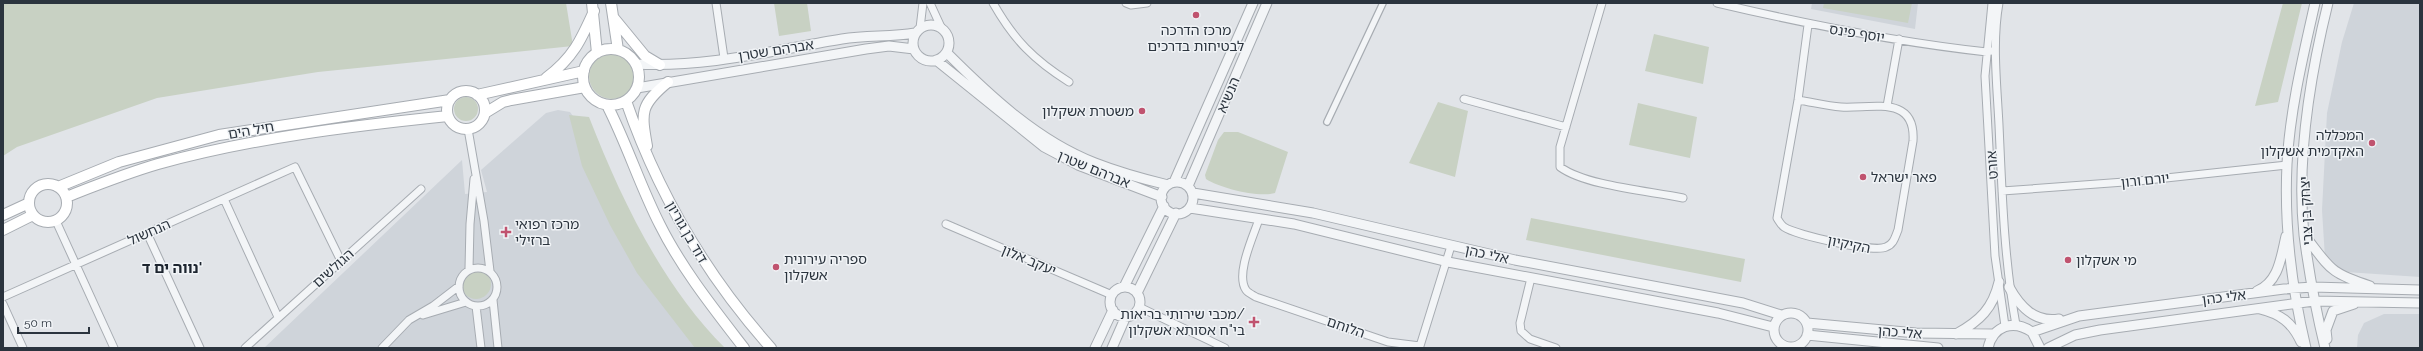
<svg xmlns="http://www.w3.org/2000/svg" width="2423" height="351" font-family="Raleway,'Noto Sans Hebrew',sans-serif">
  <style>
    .built { fill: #cfd4da }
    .green { fill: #c8d1c3 }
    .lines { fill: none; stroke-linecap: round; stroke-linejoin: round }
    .pedestrian-casing { stroke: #a7acb2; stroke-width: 8 }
    .minor-casing { stroke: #a7acb2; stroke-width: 9 }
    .tertiary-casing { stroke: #a7acb2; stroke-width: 11 }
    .secondary-casing { stroke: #a7acb2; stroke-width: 12 }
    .pedestrian { stroke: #f3f5f7; stroke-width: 5.5 }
    .minor { stroke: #f3f5f7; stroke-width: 7 }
    .tertiary { stroke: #f3f5f7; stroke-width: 9 }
    .secondary { stroke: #fff; stroke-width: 10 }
    .poi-dot { fill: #c0536f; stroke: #f0f3f6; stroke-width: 1.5 }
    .labels { text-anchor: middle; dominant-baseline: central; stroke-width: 3; stroke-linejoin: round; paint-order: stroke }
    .poi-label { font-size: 14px; fill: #2b343e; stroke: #f0f3f6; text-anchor: start }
    .street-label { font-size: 14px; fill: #2b343e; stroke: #f0f3f6 }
    .neighbourhood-label { font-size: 15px; font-weight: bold; fill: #1d252f; stroke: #f0f3f6 }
  </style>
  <rect width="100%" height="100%" fill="#e1e4e8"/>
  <path class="built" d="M 1812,3 L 1918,3 L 1915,29 L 1811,9 Z
    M 2354,3 L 2420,3 L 2420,277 L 2346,272 L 2331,268 L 2325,258 L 2322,210 L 2327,113 L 2342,42 Z
    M 558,110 L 570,112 L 578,123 L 699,348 L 264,348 L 462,160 L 465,194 L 487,192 L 481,170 L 546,113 Z
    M 2384,314 L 2420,314 L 2420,348 L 2357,348 L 2358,335 L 2364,323 Z"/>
  <path class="green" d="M 3,3 L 566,3 L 573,46 L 318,72 L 157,98 L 17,147 L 3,156 Z
    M 774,3 L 807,3 L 811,31 L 779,36 Z
    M 1824,3 L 1912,3 L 1908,23 L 1823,8 Z
    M 2283,3 L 2302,3 L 2278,102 L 2255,106 Z
    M 1654,34 L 1709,47 L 1703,84 L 1645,71 Z
    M589 76a23 23 0 1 1 46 0a23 23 0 1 1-46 0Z
    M454 109a12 12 0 1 1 24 0a12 12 0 1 1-24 0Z
    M 1438,102 L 1468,111 L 1455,177 L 1409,163 Z
    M 1638,103 L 1697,117 L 1690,158 L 1629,145 Z
    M 569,115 L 589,117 C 621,199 662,285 725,348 L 695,348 L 637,273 L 610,225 L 582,166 Z
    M 1224,132 L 1238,132 L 1288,152 L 1275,193 C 1258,198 1220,188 1206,179 L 1205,175 L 1218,140 Z
    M 1531,218 L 1745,259 L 1741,282 L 1526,240 Z
    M461 284a15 15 0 1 1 30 0a15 15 0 1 1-30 0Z"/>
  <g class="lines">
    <g class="pedestrian-casing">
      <path id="pedestrian" d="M 1327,122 L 1383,3"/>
    </g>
    <g class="minor-casing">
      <path id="minor" d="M 716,3 L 724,58
        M 930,3 L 941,27
        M 993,3 C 1014,40 1034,60 1069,82
        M 1126,3 L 1131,5 L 1147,3
        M 1602,3 L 1560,147 L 1560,167 C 1586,186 1650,191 1683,198
        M 1717,3 C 1806,24 1896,42 1987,52 L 1991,51
        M 1992,3 L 1985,76 L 1995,256 L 2005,326
        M 1999,3 C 1992,42 1997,85 1999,125 C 2002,192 2004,259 2016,325
        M 920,28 L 923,3
        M 1464,99 L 1566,127
        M 1798,100 C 1812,102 1826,106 1841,107 C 1871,109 1916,94 1913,141 L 1898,230 C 1895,237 1894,244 1886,247 C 1874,253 1796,235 1784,227 C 1781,225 1779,221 1777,218 L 1798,100 L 1808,25
        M 1887,106 L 1899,39
        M 468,129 L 484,221 L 490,271
        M 2002,191 L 2138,181 L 2287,165
        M 224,199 L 278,317
        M 1259,219 C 1254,235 1235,274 1246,290 C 1248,293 1253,295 1256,297 L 1388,342 L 1420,346 L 1451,246
        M 56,221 L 114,348
        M 946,224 L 1112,295
        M 147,233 L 200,348
        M459 287a19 19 0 1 1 38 0a19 19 0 1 1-38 0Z
        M 469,269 L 470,224 L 474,179
        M 1531,278 L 1520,323 L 1521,331 L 1530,339 L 1556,348
        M 3,297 L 295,167 L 341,261
        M 493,300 L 498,348
        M 3,304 L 23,348
        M 476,306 L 481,348
        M 1139,307 L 1225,348
        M 423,315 L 466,302
        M 245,348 L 421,189
        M 382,348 L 409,320 L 433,306 L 459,286
        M 1781,348 L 1782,344
        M 1792,348 L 1793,347"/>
    </g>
    <g class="tertiary-casing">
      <path id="tertiary" d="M913 43a18 18 0 1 1 36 0a18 18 0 1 1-36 0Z
        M 947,53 C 990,96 1038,141 1095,163 C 1118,172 1143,179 1168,185
        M 936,60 L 1044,147 L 1078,165 L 1162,197
        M 636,64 C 705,68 775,50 842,39 C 867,35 891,37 915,33
        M 637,88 L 866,49 L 889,46 L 914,49
        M 1174,182 L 1253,3
        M1161 198a16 16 0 1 1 32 0a16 16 0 1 1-32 0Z
        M 1188,186 L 1267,3
        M 1193,193 L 1313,213 L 1515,260 L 1743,303 L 1781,315
        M 1190,208 L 1294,224 L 1448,262 L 1718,313 L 1773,327
        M 2305,236 C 2331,269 2328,272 2370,286
        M 1124,287 L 1164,206
        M 2009,287 C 2020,307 2035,323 2059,319
        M1110 302a15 15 0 1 1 30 0a15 15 0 1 1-30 0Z
        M 2257,291 C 2279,282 2281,257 2286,236
        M 1137,293 L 1176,213
        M 2260,309 C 2280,314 2292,322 2301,342
        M1774 330a17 17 0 1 1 34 0a17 17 0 1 1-34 0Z
        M 1807,323 L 1916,333 L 1993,334
        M 2032,332 L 2079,316 L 2284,289 L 2313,287 L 2420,290
        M 1956,334 C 1980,321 1993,308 1999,282
        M 1807,335 L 1938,348
        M 2327,339 L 2326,330 L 2333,311 L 2354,304
        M 1095,348 L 1113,310
        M 1112,348 L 1126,316
        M 1988,348 C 1993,326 2013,319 2032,332 L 2040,348
        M 2048,348 L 2075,335 L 2100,330 L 2314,301 L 2420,303
        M 2306,348 C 2292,289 2284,225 2287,164 C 2290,110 2303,56 2315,3
        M 2325,348 C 2316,311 2309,273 2304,235 C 2296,159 2310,76 2328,3"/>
    </g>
    <g class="secondary-casing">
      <path id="secondary" d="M 592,3 L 597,53
        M 611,3 L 618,50
        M 613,17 L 645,56 L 660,65
        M583 77a28 28 0 1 1 56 0a28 28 0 1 1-56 0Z
        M 546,78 C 573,58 581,40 594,11
        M447 110a19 19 0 1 1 38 0a19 19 0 1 1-38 0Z
        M 477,95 L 584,71
        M 626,101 C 658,194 706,275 771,348
        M 607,105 C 627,144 640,186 660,225 C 682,269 714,309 744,348
        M 485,113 L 503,102 L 511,100 L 585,87
        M 647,146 C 641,112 640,105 668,82
        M29 203a19 19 0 1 1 38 0a19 19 0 1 1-38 0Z
        M 58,187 L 119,162 L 219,135 L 450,100
        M 66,197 C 97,185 127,173 158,164 C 252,138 351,126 448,116
        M 3,215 L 29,203
        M 3,230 L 33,215"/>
    </g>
    <use href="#pedestrian" class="pedestrian"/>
    <use href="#minor" class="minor"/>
    <use href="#tertiary" class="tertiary"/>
    <use href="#secondary" class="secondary"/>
  </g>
  <g class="poi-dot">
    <circle cx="1196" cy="15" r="4"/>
    <circle cx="1142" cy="111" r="4"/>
    <circle cx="2372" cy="143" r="4"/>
    <circle cx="1863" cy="177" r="4"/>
    <path d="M504 226h4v4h4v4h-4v4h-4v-4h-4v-4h4z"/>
    <circle cx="2068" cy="260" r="4"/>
    <circle cx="776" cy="267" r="4"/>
    <path d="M1252 316h4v4h4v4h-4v4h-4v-4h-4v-4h4z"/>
  </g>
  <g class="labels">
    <g class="poi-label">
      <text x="1196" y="30" text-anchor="middle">מרכז הדרכה<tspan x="1196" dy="16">לבטיחות בדרכים</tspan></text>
      <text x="1134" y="111" text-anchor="end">משטרת אשקלון</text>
      <text x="2364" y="135" text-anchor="end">המכללה<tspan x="2364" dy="16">האקדמית אשקלון</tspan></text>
      <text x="1871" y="177">פאר ישראל</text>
      <text x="515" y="224">מרכז רפואי<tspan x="515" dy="16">ברזילי</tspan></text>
      <text x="784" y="259">ספריה עירונית<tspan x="784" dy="16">אשקלון</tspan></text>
      <text x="2076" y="260">מי אשקלון</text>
      <text x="1245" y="314" text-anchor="end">מכבי שירותי בריאות/<tspan x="1245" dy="16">בי"ח אסותא אשקלון</tspan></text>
    </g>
    <g class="street-label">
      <text transform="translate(1857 33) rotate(9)">יוסף פינס</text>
      <text transform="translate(776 50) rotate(-9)">אברהם שטרן</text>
      <text transform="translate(1228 95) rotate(-67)">הנשיא</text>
      <text transform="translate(251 130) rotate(-10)">חיל הים</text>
      <text transform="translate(1992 165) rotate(-94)">אורט</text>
      <text transform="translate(1094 169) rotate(22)">אברהם שטרן</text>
      <text transform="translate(2145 180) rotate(-6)">יורם ורון</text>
      <text transform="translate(2306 211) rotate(-93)">יצחק בן צבי</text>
      <text transform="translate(149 232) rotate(-24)">הנחשול</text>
      <text transform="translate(687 232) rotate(60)">דוד בן גוריון</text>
      <text transform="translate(1849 244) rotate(11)">הקיקיון</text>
      <text transform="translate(1487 254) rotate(12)">אלי כהן</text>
      <text transform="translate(1029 260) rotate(23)">יעקב אלון</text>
      <text transform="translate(333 268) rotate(-42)">הגולשים</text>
      <text transform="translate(2224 297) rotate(-7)">אלי כהן</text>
      <text transform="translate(1346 327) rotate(19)">הלוחם</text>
      <text transform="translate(1900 332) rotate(4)">אלי כהן</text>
    </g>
    <g class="neighbourhood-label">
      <text x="172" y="268">נווה ים ד'</text>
    </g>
  </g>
  <rect width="2423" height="351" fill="none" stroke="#2b343e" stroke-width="8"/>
  <path d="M18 327v6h71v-6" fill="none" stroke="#2b343e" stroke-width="2"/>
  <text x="24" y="327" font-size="12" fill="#2b343e" stroke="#f0f3f6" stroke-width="3" paint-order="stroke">50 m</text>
</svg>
